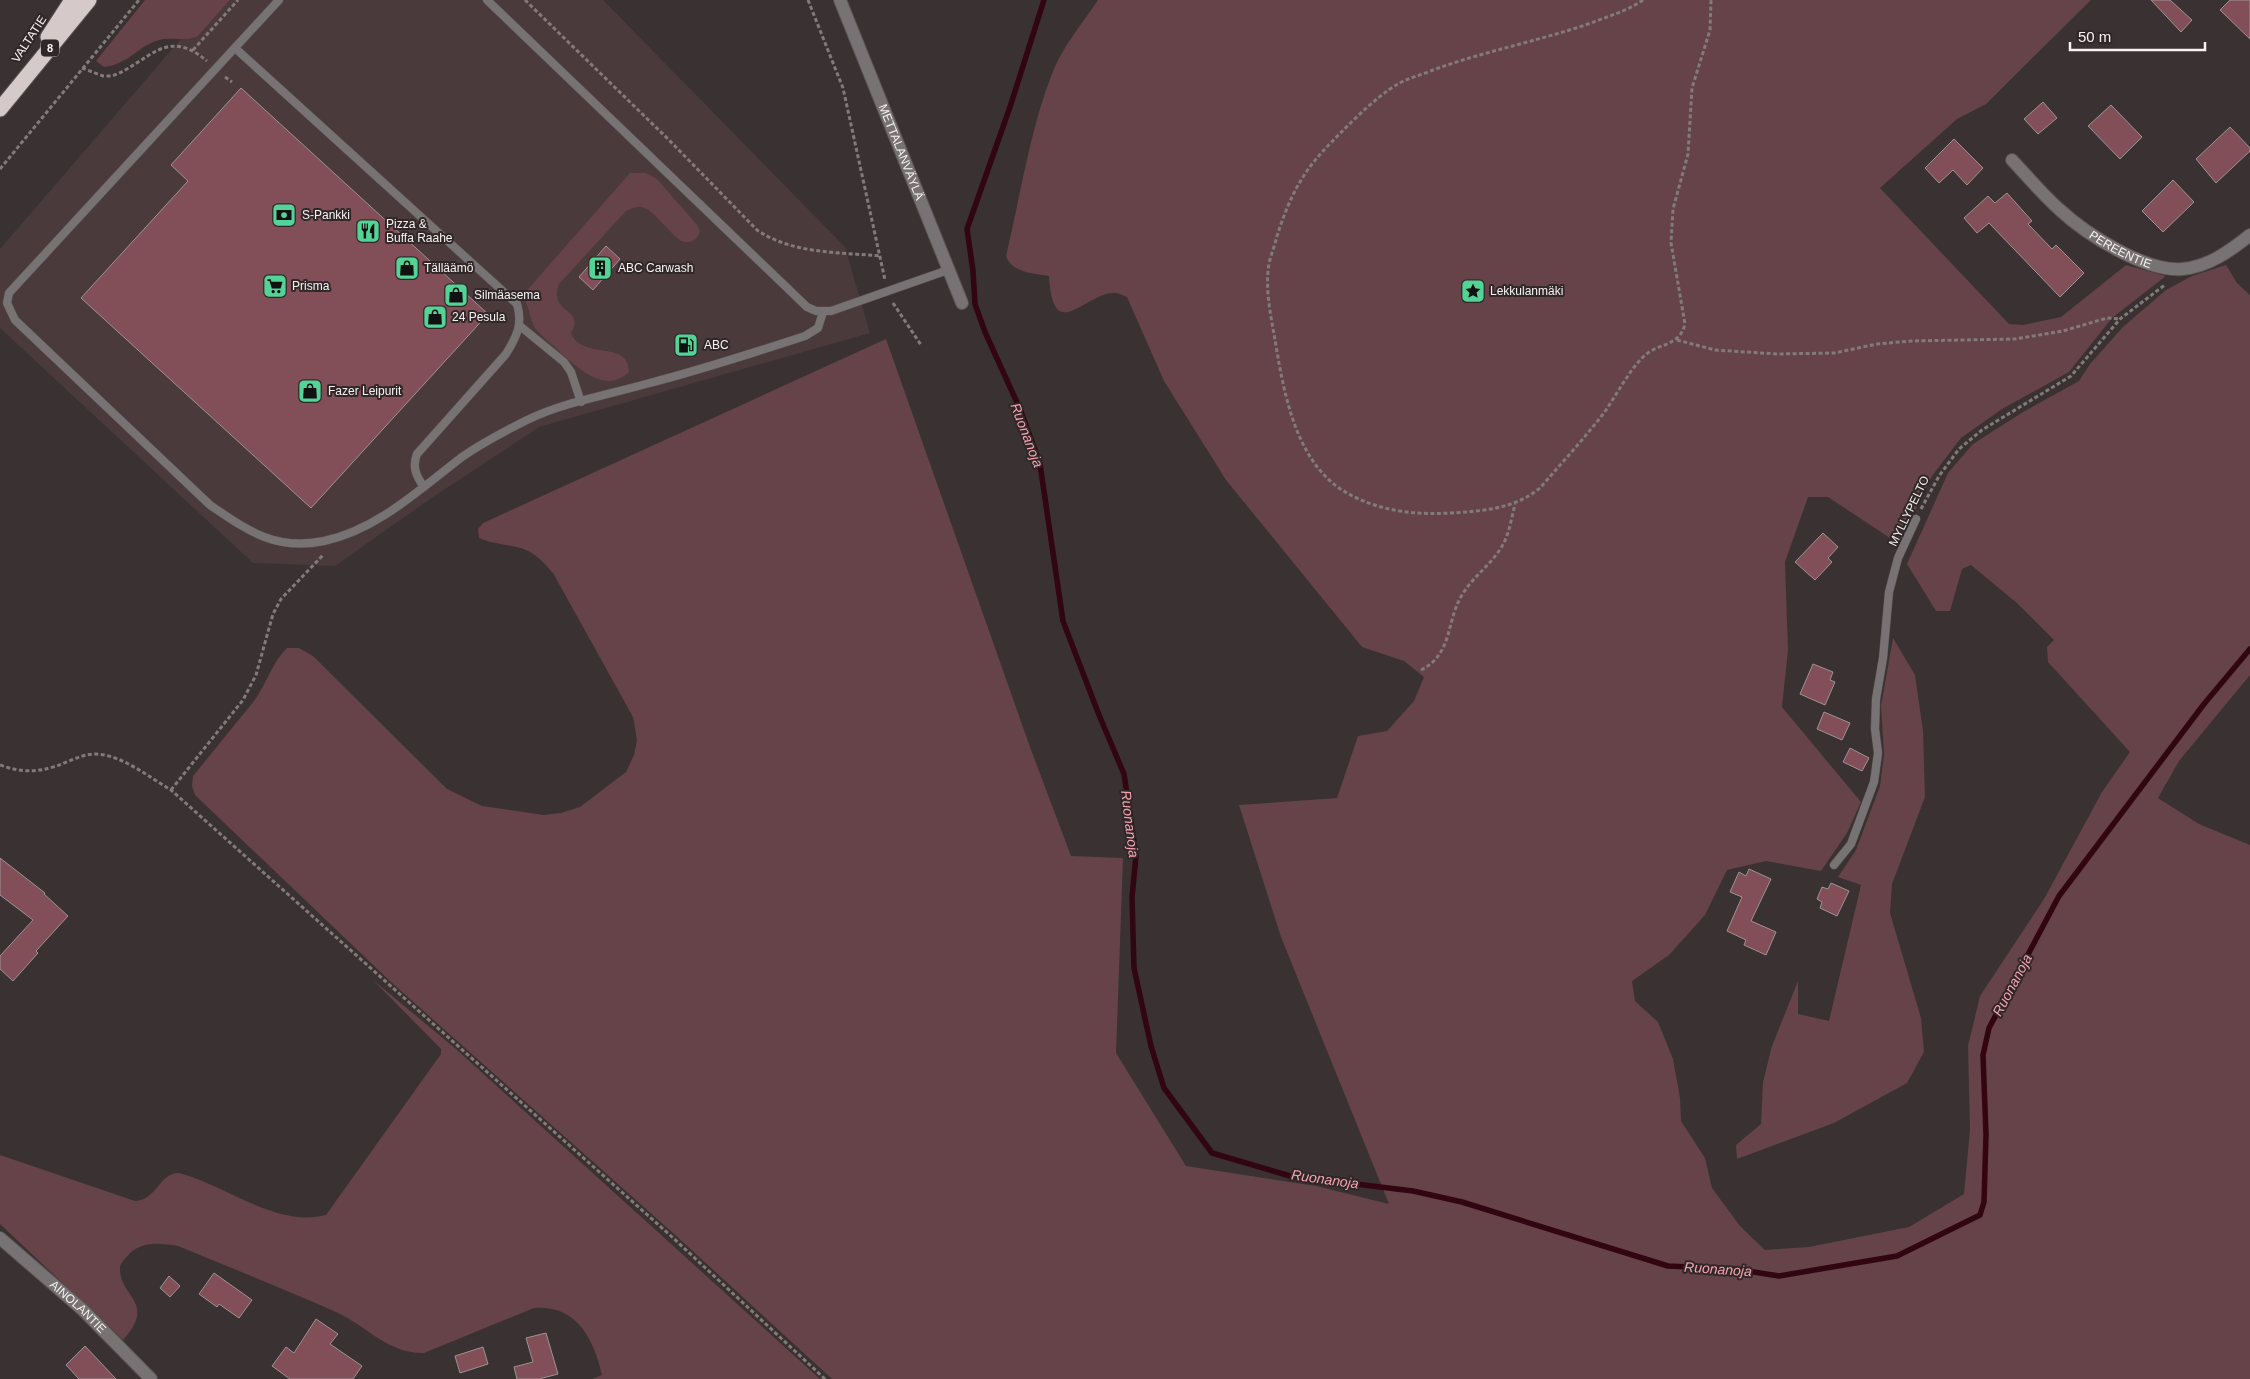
<svg xmlns="http://www.w3.org/2000/svg" width="2250" height="1379" font-family="Helvetica,sans-serif">
  <style>
    .built { fill: #4a3a3c }
    .green { fill: #654348 }
    .lines { fill: none; stroke-linecap: round; stroke-linejoin: round }
    .stream { stroke: #310511; stroke-width: 5.5 }
    .building { fill: #824e57; stroke: #9e9394 }
    .lane-casing { stroke: #585051; stroke-width: 9 }
    .street-casing { stroke: #585051; stroke-width: 14 }
    .highway-casing { stroke: #585051; stroke-width: 17 }
    .path { stroke: #827a7b; stroke-width: 3; stroke-dasharray: 4 2.5; stroke-linecap: butt }
    .lane { stroke: #777273; stroke-width: 8 }
    .street { stroke: #777273; stroke-width: 12 }
    .highway { stroke: #d5c9ca; stroke-width: 15 }
    .labels { text-anchor: middle; dominant-baseline: central; stroke-width: 4; stroke-linejoin: round; paint-order: stroke }
    .shield { fill: #302728; stroke: #bcb5b6; stroke-width: 1 }
    .shield-label { font-size: 11px; font-weight: bold; fill: #f8f2f3 }
    .street-label { font-size: 12px; fill: #f8f2f3; stroke: #302728 }
    .poi-label { font-size: 12px; fill: #f8f2f3; stroke: #302728; text-anchor: start }
    .water-label { font-size: 14px; font-style: italic; fill: #f7a3b0; stroke: #302728 }
  </style>
  <rect width="100%" height="100%" fill="#3a3132"/>
  <path class="built" d="M 230,0 L 603,0 L 845,247 L 870,333 L 539,427 L 433,497 L 335,566 L 253,563 L 0,328 L 0,249 L 180,40 L 192,39 L 198,36 Z"/>
  <path class="green" d="M 145,0 L 230,0 L 198,36 C 185,43 173,36 159,40 C 138,46 129,64 104,67 L 96,61 Z
    M 1098,0 L 2091,0 L 1986,104 L 1957,119 L 1880,188 L 2009,324 L 2023,325 L 2061,317 L 2126,265 L 2166,276 L 2112,318 L 2069,372 L 2002,409 L 1961,438 L 1932,476 L 1899,544 L 1828,497 L 1808,497 L 1785,562 L 1788,650 L 1782,707 L 1861,802 L 1847,833 L 1821,871 L 1766,861 L 1727,870 L 1705,915 L 1669,955 L 1632,981 L 1635,1001 L 1658,1022 L 1673,1059 L 1680,1098 L 1681,1121 L 1705,1158 L 1712,1188 L 1740,1226 L 1765,1250 L 1809,1247 L 1909,1227 L 1964,1194 L 1970,1130 L 1968,1046 L 1980,996 L 2044,899 L 2102,792 L 2130,752 L 2048,662 L 2047,647 L 2054,640 L 2018,604 L 1971,565 L 1962,569 L 1950,611 L 1936,611 L 1907,564 L 1948,473 L 1973,444 L 2023,412 L 2079,381 L 2090,364 L 2123,327 L 2166,290 L 2192,276 L 2226,265 L 2237,283 L 2250,295 L 2250,675 L 2179,761 L 2158,798 L 2199,824 L 2250,845 L 2250,1379 L 832,1379 L 673,1233 L 391,982 L 195,795 L 192,786 L 193,776 L 254,701 C 266,685 272,662 287,648 L 299,648 L 313,656 L 447,789 L 482,806 L 544,815 L 561,813 L 580,807 L 626,772 L 634,755 L 637,740 L 633,717 L 553,573 C 545,564 537,555 526,550 C 511,544 494,545 479,538 L 478,529 L 483,523 L 886,339 L 1030,747 L 1071,856 L 1123,858 L 1116,1053 L 1186,1166 L 1316,1186 L 1389,1204 L 1281,937 L 1239,805 L 1337,798 L 1358,736 L 1387,731 L 1414,701 L 1424,677 L 1404,661 L 1362,647 L 1226,480 L 1164,381 L 1127,297 C 1124,296 1119,293 1116,293 C 1086,290 1053,348 1049,276 C 1033,273 1012,273 1006,256 C 1020,198 1030,129 1052,74 C 1062,47 1082,24 1098,0 Z
    M 630,173 L 646,173 L 657,179 L 697,225 L 700,231 C 698,241 689,244 681,241 C 670,234 653,209 642,207 C 636,206 631,209 626,211 L 559,284 C 548,315 586,307 571,333 C 582,361 629,339 629,372 C 605,395 578,368 560,352 C 552,344 542,337 535,328 C 529,318 530,307 522,296 Z
    M 1893,638 L 1915,675 L 1923,731 L 1925,797 L 1892,884 L 1890,913 L 1921,1018 L 1924,1052 L 1907,1083 L 1834,1123 L 1737,1159 L 1736,1145 L 1761,1124 L 1763,1082 L 1772,1046 L 1798,981 L 1798,1014 L 1829,1021 L 1861,885 L 1838,877 L 1856,850 L 1880,786 L 1884,754 L 1881,706 Z
    M 373,980 L 456,1049 L 820,1379 L 592,1379 L 602,1375 C 594,1339 576,1304 534,1308 L 424,1353 C 388,1354 367,1326 336,1312 C 284,1289 231,1268 178,1246 C 153,1242 135,1241 120,1266 C 118,1298 158,1301 123,1340 L 0,1224 L 0,1155 L 135,1201 C 157,1200 160,1172 179,1173 C 226,1185 276,1228 326,1215 L 441,1054 L 441,1049 Z"/>
  <g class="lines">
    <path class="stream" d="M 1044,0 L 1010,107 L 967,229 L 973,271 L 975,304 L 985,332 L 1020,409 L 1040,464 L 1063,621 L 1099,715 L 1124,774 L 1136,856 L 1132,897 L 1134,968 L 1151,1046 L 1164,1088 L 1212,1153 L 1290,1176 L 1413,1191 L 1462,1202 L 1668,1266 L 1735,1269 L 1779,1276 L 1897,1256 L 1980,1215 L 1984,1202 L 1986,1135 L 1983,1055 L 1989,1028 L 2059,896 L 2204,704 L 2250,649"/>
  </g>
  <path class="building" d="M 2151,0 L 2170,0 L 2192,20 L 2181,32 Z
    M 2230,0 L 2250,0 L 2250,39 L 2220,10 Z
    M 241,88 L 488,314 L 311,508 L 81,298 L 188,181 L 171,165 Z
    M 2043,102 L 2057,118 L 2038,134 L 2024,119 Z
    M 2111,105 L 2142,137 L 2120,159 L 2088,126 Z
    M 2230,127 L 2250,148 L 2250,151 L 2216,183 L 2196,159 Z
    M 1954,139 L 1983,168 L 1967,185 L 1953,170 L 1939,183 L 1925,168 Z
    M 2173,180 L 2194,202 L 2163,232 L 2142,211 Z
    M 2007,193 L 2032,221 L 2028,224 L 2052,249 L 2056,245 L 2084,273 L 2060,297 L 1989,223 L 1977,233 L 1964,218 L 1988,196 L 1995,203 Z
    M 606,246 L 620,259 L 593,290 L 579,277 Z
    M 1823,533 L 1838,547 L 1828,558 L 1832,562 L 1815,580 L 1795,562 Z
    M 1813,664 L 1833,672 L 1830,680 L 1835,682 L 1825,705 L 1800,694 Z
    M 1824,712 L 1850,723 L 1842,740 L 1817,729 Z
    M 1850,748 L 1869,758 L 1862,771 L 1843,762 Z
    M 0,858 L 45,893 L 44,894 L 68,916 L 36,951 L 38,953 L 13,981 L 0,969 L 0,956 L 33,920 L 0,895 Z
    M 1749,869 L 1771,879 L 1751,921 L 1776,932 L 1766,955 L 1744,945 L 1746,940 L 1727,931 L 1742,897 L 1730,892 L 1739,872 L 1746,876 Z
    M 1831,883 L 1849,891 L 1837,916 L 1820,908 L 1822,902 L 1817,899 L 1822,887 L 1828,889 Z
    M 214,1273 L 252,1300 L 239,1318 L 219,1304 L 217,1307 L 199,1294 Z
    M 169,1276 L 180,1286 L 170,1297 L 160,1288 Z
    M 316,1319 L 338,1334 L 330,1344 L 362,1366 L 353,1379 L 290,1379 L 272,1366 L 286,1347 L 294,1353 Z
    M 546,1333 L 558,1374 L 539,1379 L 517,1379 L 514,1367 L 533,1362 L 526,1338 Z
    M 85,1346 L 116,1379 L 79,1379 L 66,1365 Z
    M 483,1347 L 488,1364 L 460,1373 L 455,1356 Z"/>
  <g class="lines">
    <g class="lane-casing">
      <path id="lane" d="M 279,0 L 9,293 L 7,303 L 15,320 L 210,505 C 248,531 276,551 324,541 C 377,530 420,489 462,457 C 482,443 505,431 527,420 C 564,402 607,395 646,384 C 700,370 753,353 805,336 L 818,328 L 823,312
        M 487,0 L 807,307 L 816,311 L 831,311 L 948,270
        M 235,48 L 517,304 C 523,324 517,336 506,354 L 417,454 C 412,467 416,476 424,487
        M 520,326 L 564,362 L 571,372 L 581,402
        M 1834,865 L 1851,844 L 1874,782 L 1878,753 L 1875,729 L 1876,699 L 1883,658 L 1889,592 L 1898,558 L 1916,519"/>
    </g>
    <g class="street-casing">
      <g id="street">
        <path id="s1" d="M 840,0 L 962,303"/>
        <path id="s2" d="M 2012,160 C 2028,177 2043,195 2060,210 C 2086,234 2145,272 2182,269 C 2208,267 2230,251 2250,235"/>
        <path id="s3" d="M 0,1238 L 83,1310 L 151,1379"/>
      </g>
    </g>
    <g class="highway-casing">
      <path id="highway" d="M 48,37 L 72,0
        M 0,109 L 89,0"/>
    </g>
    <path class="path" d="M 525,0 L 668,139 L 757,230 C 792,254 838,252 880,256
      M 808,0 L 843,88 L 885,280
      M 1643,0 C 1627,11 1609,16 1591,23 C 1539,41 1485,51 1433,70 C 1421,75 1408,78 1398,84 C 1377,95 1341,132 1324,150 C 1299,177 1288,202 1277,236 C 1275,245 1271,254 1269,264 C 1265,286 1270,312 1274,334 C 1283,387 1293,458 1342,490 C 1376,511 1412,515 1451,513 C 1483,511 1514,509 1540,488 C 1560,465 1581,442 1600,418 C 1615,399 1625,376 1642,358 C 1657,342 1679,348 1685,324 L 1671,243 L 1673,209 L 1688,154 L 1692,88 L 1710,30 L 1711,0
      M 193,50 L 238,0
      M 82,68 L 103,76 L 112,76 C 150,62 165,26 207,61
      M 225,77 L 232,82
      M 0,169 L 139,0
      M 893,303 L 921,345
      M 1677,340 L 1715,350 L 1777,354 L 1834,353 L 1877,344 L 1911,341 L 2015,339 L 2063,331 L 2107,318 L 2120,319
      M 1921,509 L 1939,476 L 1959,449 L 1982,430 L 2071,376 L 2120,319 L 2166,284
      M 1421,670 C 1453,654 1446,621 1462,595 C 1472,578 1488,567 1499,551 C 1509,537 1511,520 1515,504
      M 0,765 C 19,772 36,773 56,766 C 69,762 81,754 96,754 C 122,755 149,777 171,790 L 671,1236 L 825,1379
      M 171,790 L 243,700 L 256,675 L 273,614 L 281,599 L 323,555"/>
    <use href="#lane" class="lane"/>
    <use href="#street" class="street"/>
    <use href="#highway" class="highway"/>
  </g>
  <defs>
    <g id="bank-square" transform="scale(1.25)"><rect x="-9" y="-9" width="18" height="18" rx="4" fill="#54d396" stroke="#302728"/><path d="M-6-4H6V4H-6ZM0-2.3a2.3 2.3 0 1 0 0 4.6a2.3 2.3 0 1 0 0-4.6Z" fill="#111"/></g>
    <g id="restaurant-square" transform="scale(1.25)"><rect x="-9" y="-9" width="18" height="18" rx="4" fill="#54d396" stroke="#302728"/><path d="M-5-6h1v4h1v-4h1v4h1v-4h1v5L-1.5 .5V6h-2V.5L-5-1ZM5-6V6H3V1.5H1.5Q1.5-4 5-6Z" fill="#111"/></g>
    <g id="shop-square" transform="scale(1.25)"><rect x="-9" y="-9" width="18" height="18" rx="4" fill="#54d396" stroke="#302728"/><path d="M-5-2.5h2.3a2.7 3.5 0 0 1 5.4 0H5L5.5 6h-11ZM-1.5-2.5h3a1.5 2.3 0 0 0-3 0Z" fill="#111"/></g>
    <g id="building-square" transform="scale(1.25)"><rect x="-9" y="-9" width="18" height="18" rx="4" fill="#54d396" stroke="#302728"/><path d="M-4-6H4V6H1V3H-1V6H-4ZM-2.5-4.3h1.7v1.8h-1.7ZM.8-4.3h1.7v1.8H.8ZM-2.5-1h1.7V.8h-1.7ZM.8-1h1.7V.8H.8Z" fill="#111"/></g>
    <g id="supermarket-square" transform="scale(1.25)"><rect x="-9" y="-9" width="18" height="18" rx="4" fill="#54d396" stroke="#302728"/><path d="M-6-5.5h2.5l.6 2H6L4.5 2H-2.5L-4.4-4H-6ZM-1.5 3.2a1.3 1.3 0 1 0 .1 0ZM3 3.2a1.3 1.3 0 1 0 .1 0Z" fill="#111"/></g>
    <g id="sight-square" transform="scale(1.25)"><rect x="-9" y="-9" width="18" height="18" rx="4" fill="#54d396" stroke="#302728"/><path d="M0-6L1.8-2.2L6-1.7L2.9 1.2L3.7 5.4L0 3.3L-3.7 5.4L-2.9 1.2L-6-1.7L-1.8-2.2Z" fill="#111"/></g>
    <g id="fuel-square" transform="scale(1.25)"><rect x="-9" y="-9" width="18" height="18" rx="4" fill="#54d396" stroke="#302728"/><path d="M-5.5-6h7V0h2V4h1.3V-2.5L3-4.5l.8-.8L6-3V5H2.5V1h-1V6h-7ZM-4.2-4.7v3.2H.2V-4.7Z" fill="#111"/></g>
  </defs>
  <g fill-rule="evenodd">
    <use href="#bank-square" x="284" y="215"/>
    <use href="#restaurant-square" x="368" y="231"/>
    <use href="#shop-square" x="407" y="268"/>
    <use href="#building-square" x="600" y="268"/>
    <use href="#supermarket-square" x="275" y="286"/>
    <use href="#sight-square" x="1473" y="291"/>
    <use href="#shop-square" x="456" y="295"/>
    <use href="#shop-square" x="435" y="317"/>
    <use href="#fuel-square" x="686" y="345"/>
    <use href="#shop-square" x="310" y="391"/>
  </g>
  <g class="labels">
    <rect class="shield" x="41" y="39.5" width="18" height="17" rx="4"/>
    <g class="shield-label">
      <text x="50" y="48">8</text>
    </g>
    <g class="street-label">
      <text transform="translate(29 39) rotate(-57)">VALTATIE</text>
      <text stroke="none"><textPath href="#s1" startOffset="164">METTALANVÄYLÄ</textPath></text>
      <text stroke="none"><textPath href="#s2" startOffset="142">PEREENTIE</textPath></text>
      <text transform="translate(1909 511) rotate(-64)">MYLLYPELTO</text>
      <text stroke="none"><textPath href="#s3" startOffset="104">AINOLANTIE</textPath></text>
    </g>
    <g class="poi-label">
      <text x="302" y="215">S-Pankki</text>
      <text x="386" y="224">Pizza &amp;<tspan x="386" dy="14">Buffa Raahe</tspan></text>
      <text x="424" y="268">Tälläämö</text>
      <text x="618" y="268">ABC Carwash</text>
      <text x="292" y="286">Prisma</text>
      <text x="1490" y="291">Lekkulanmäki</text>
      <text x="474" y="295">Silmäasema</text>
      <text x="452" y="317">24 Pesula</text>
      <text x="704" y="345">ABC</text>
      <text x="328" y="391">Fazer Leipurit</text>
    </g>
    <g class="water-label">
      <text transform="translate(1027 435) rotate(69)">Ruonanoja</text>
      <text transform="translate(1130 824) rotate(83)">Ruonanoja</text>
      <text transform="translate(2012 985) rotate(-62)">Ruonanoja</text>
      <text transform="translate(1325 1179) rotate(8)">Ruonanoja</text>
      <text transform="translate(1718 1269) rotate(4)">Ruonanoja</text>
    </g>
  </g>
  <path d="M2070 42v8h135v-8" fill="none" stroke="#f8f2f3" stroke-width="2.5"/>
  <text x="2078" y="42" font-size="15" fill="#f8f2f3" stroke="#302728" stroke-width="4" paint-order="stroke">50 m</text>
</svg>
